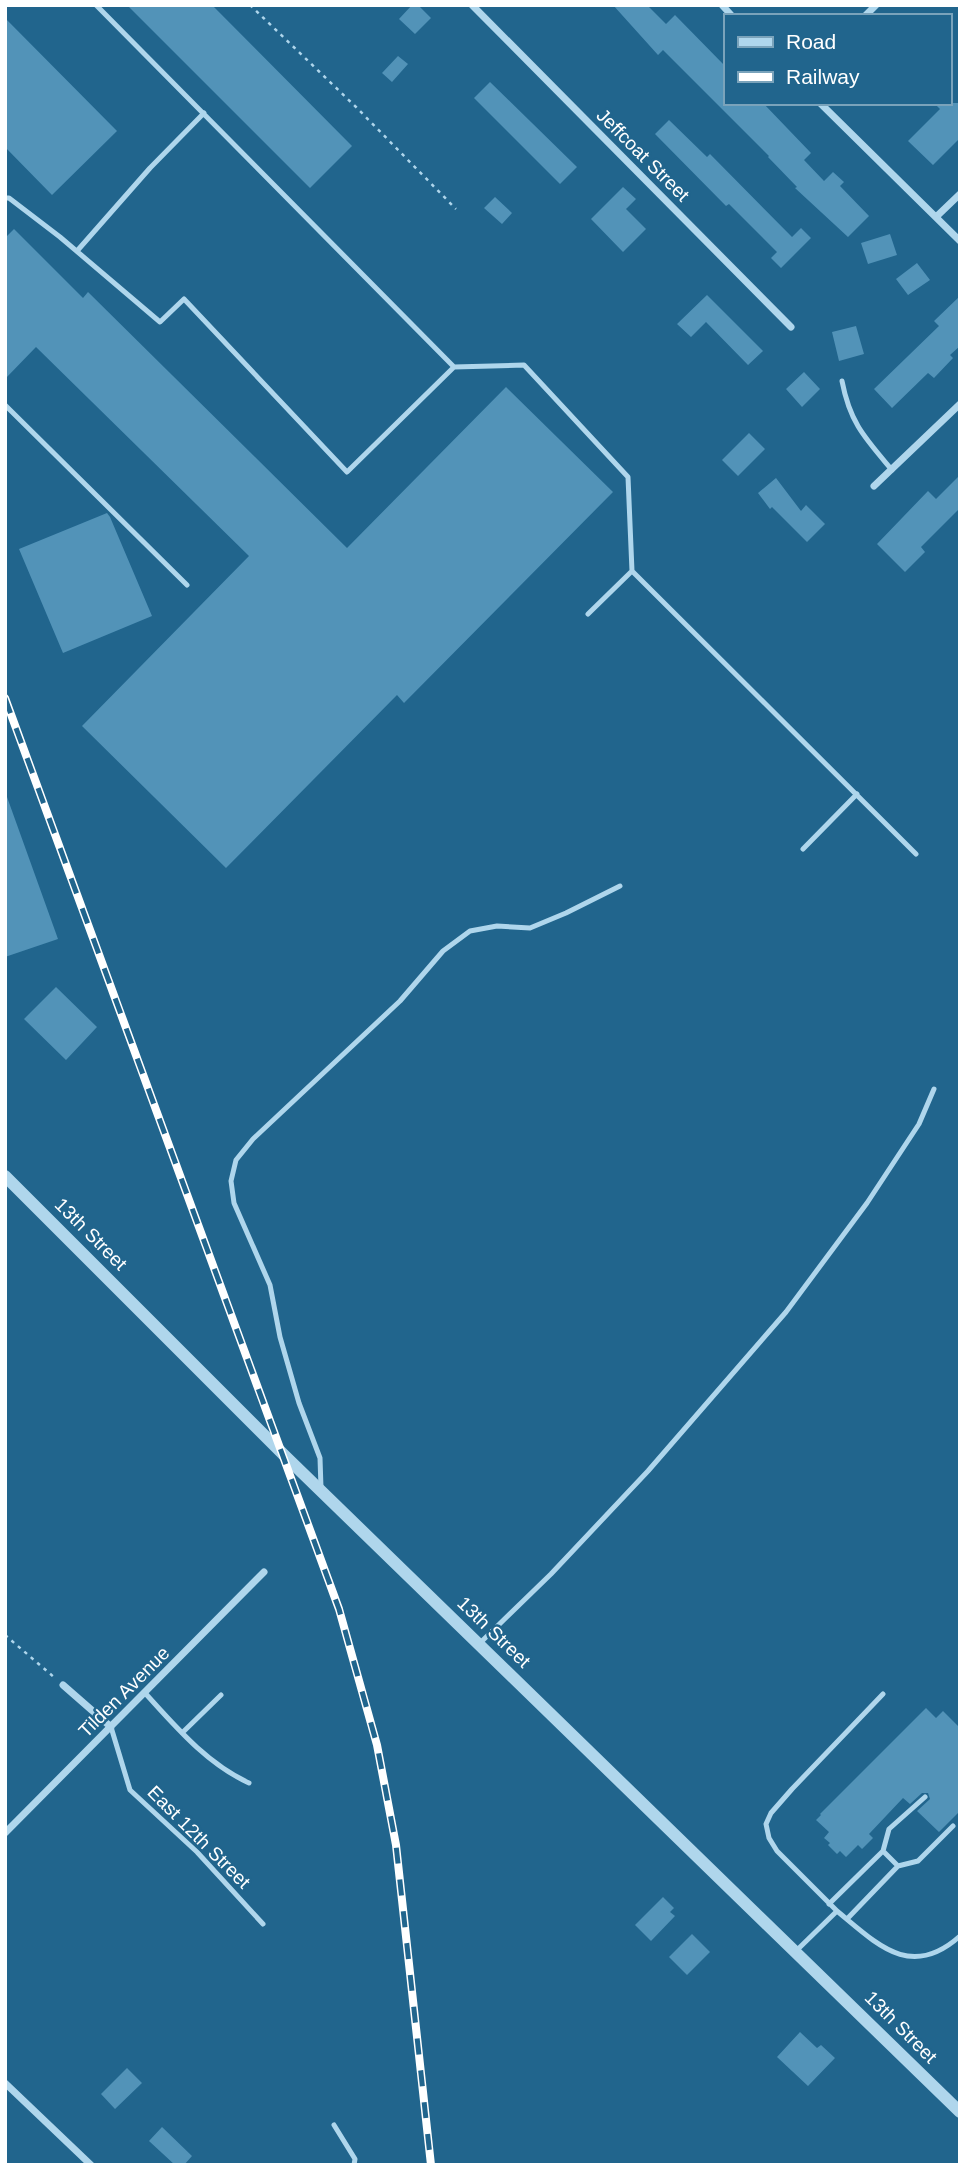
<svg xmlns="http://www.w3.org/2000/svg" width="965" height="2170" font-family="Arial,sans-serif">
  <style>
    .building { fill: #5293b8 }
    .lines { fill: none; stroke-linecap: round; stroke-linejoin: round }
    .path { stroke: #afd6ec; stroke-width: 2.5; stroke-dasharray: 3.5 5; stroke-linecap: butt }
    .service { stroke: #afd6ec; stroke-width: 5 }
    .minor { stroke: #afd6ec; stroke-width: 7 }
    .tertiary { stroke: #afd6ec; stroke-width: 12 }
    .rail-casing { stroke: #fff; stroke-width: 8 }
    .rail { stroke: #21658d; stroke-width: 5; stroke-dasharray: 16; stroke-linecap: butt }
    .labels { text-anchor: middle; dominant-baseline: central; stroke-width: 5; stroke-linejoin: round; paint-order: stroke }
    .street-label { font-size: 19px; fill: #fff; stroke: #21658d }
  </style>
  <rect width="100%" height="100%" fill="#21658d"/>
  <path class="building" d="M 127,5 L 212,5 L 352,146 L 310,188 Z
    M 412,5 L 418,5 L 431,18 L 415,34 L 399,19 Z
    M 613,5 L 647,5 L 666,24 L 675,15 L 725,66 L 725,103 L 763,103 L 811,153 L 804,160 L 824,181 L 833,172 L 844,182 L 840,186 L 869,216 L 848,237 L 795,188 L 797,187 L 768,157 L 769,156 L 663,50 L 658,55 Z
    M 5,18 L 117,131 L 52,195 L 5,147 Z
    M 398,56 L 408,64 L 392,82 L 382,73 Z
    M 490,82 L 577,167 L 560,184 L 474,98 Z
    M 934,103 L 960,103 L 960,138 L 933,165 L 908,141 L 940,109 Z
    M 669,120 L 707,157 L 710,154 L 792,237 L 801,228 L 811,238 L 781,268 L 771,258 L 777,252 L 729,204 L 726,206 L 655,134 Z
    M 623,187 L 636,199 L 626,209 L 646,229 L 623,252 L 591,219 Z
    M 495,197 L 512,213 L 502,224 L 484,208 Z
    M 14,229 L 83,298 L 88,292 L 347,548 L 506,387 L 613,492 L 404,703 L 397,695 L 226,868 L 82,726 L 249,556 L 36,347 L 5,379 L 5,238 Z
    M 890,234 L 897,255 L 868,264 L 861,243 Z
    M 917,263 L 930,280 L 908,295 L 896,279 Z
    M 707,295 L 763,351 L 748,365 L 706,322 L 691,337 L 677,324 Z
    M 960,296 L 960,346 L 950,355 L 953,358 L 934,378 L 928,373 L 892,408 L 874,389 L 939,326 L 934,321 Z
    M 856,326 L 864,354 L 839,361 L 832,332 Z
    M 804,372 L 820,389 L 802,407 L 786,389 Z
    M 749,433 L 765,449 L 738,476 L 722,460 Z
    M 960,475 L 960,508 L 921,547 L 925,552 L 905,572 L 877,544 L 928,491 L 936,499 Z
    M 776,478 L 801,511 L 806,505 L 825,524 L 807,542 L 772,507 L 770,509 L 758,493 Z
    M 107,513 L 110,517 L 152,616 L 63,653 L 19,549 Z
    M 5,797 L 7,797 L 58,939 L 5,957 Z
    M 56,987 L 97,1027 L 66,1060 L 24,1019 Z
    M 926,1708 L 936,1718 L 943,1711 L 960,1728 L 960,1811 L 939,1832 L 917,1811 L 930,1799 L 928,1793 L 922,1793 L 910,1804 L 903,1798 L 869,1834 L 873,1838 L 862,1849 L 858,1845 L 846,1857 L 840,1851 L 837,1854 L 828,1845 L 830,1843 L 824,1838 L 829,1832 L 816,1820 L 821,1815 L 820,1814 Z
    M 663,1897 L 674,1908 L 670,1912 L 675,1916 L 651,1941 L 635,1925 Z
    M 692,1934 L 710,1952 L 687,1975 L 669,1957 Z
    M 800,2032 L 817,2048 L 821,2045 L 835,2058 L 808,2086 L 777,2057 Z
    M 127,2068 L 142,2083 L 115,2109 L 101,2094 Z
    M 162,2127 L 192,2156 L 184,2165 L 175,2165 L 149,2141 Z"/>
  <g class="lines">
    <path class="path" d="M 250,5 L 356,107 L 456,209
      M 5,1635 L 55,1678"/>
    <path class="service" d="M 96,5 L 454,367 L 524,365 L 628,477 L 632,571 L 916,854
      M 5,198 L 9,198 L 60,237 L 160,322 L 184,299 L 347,472 L 454,367
      M 77,251 L 150,168 L 204,113
      M 842,381 C 850,423 865,438 892,470
      M 5,405 L 187,585
      M 588,614 L 632,571
      M 803,849 L 857,794
      M 321,1488 L 320,1458 L 299,1403 L 280,1337 L 270,1285 L 234,1203 L 231,1181 L 236,1160 L 253,1139 L 400,1001 L 443,951 L 470,931 L 497,926 L 530,928 L 566,913 L 620,886
      M 479,1644 L 551,1574 L 648,1471 L 786,1312 L 867,1203 L 919,1124 L 934,1089
      M 145,1693 C 176,1727 206,1763 249,1783
      M 111,1727 L 130,1790 L 197,1852 L 263,1924
      M 182,1733 L 221,1695
      M 883,1851 L 898,1866
      M 829,1904 L 883,1851 L 889,1829 L 925,1797
      M 837,1911 L 777,1851 L 769,1838 L 766,1824 L 771,1813 L 792,1789 L 883,1694
      M 847,1919 L 898,1866 L 918,1861 L 953,1826
      M 796,1951 L 837,1911 C 878,1945 911,1980 960,1936
      M 334,2125 L 355,2159 L 354,2165"/>
    <path class="minor" d="M 472,5 L 791,327
      M 722,5 L 732,16
      M 865,16 L 876,5
      M 820,103 L 960,241
      M 936,217 L 960,194
      M 874,486 L 960,404
      M 63,1685 L 111,1727
      M 5,1833 L 264,1572
      M 5,2083 L 91,2165"/>
    <path class="tertiary" d="M 5,1176 L 285,1456 L 960,2112"/>
    <g class="rail-casing">
      <path id="rail" d="M 5,698 L 339,1609 L 377,1745 L 396,1845 L 431,2165"/>
    </g>
    <use href="#rail" class="rail"/>
  </g>
  <g class="labels">
    <g class="street-label">
      <text transform="translate(643 155) rotate(45)">Jeffcoat Street</text>
      <text transform="translate(91 1234) rotate(45)">13th Street</text>
      <text transform="translate(494 1632) rotate(44)">13th Street</text>
      <text transform="translate(124 1692) rotate(-45)">Tilden Avenue</text>
      <text transform="translate(199 1837) rotate(45)">East 12th Street</text>
      <text transform="translate(901 2027) rotate(45)">13th Street</text>
    </g>
  </g>
  <rect width="965" height="2170" fill="none" stroke="#ffffff" stroke-width="14"/>
  <rect x="724" y="14" width="228" height="91" fill="#21658d" stroke="#7aa3bb" stroke-width="2"/>
  <rect x="738" y="37" width="35" height="10" fill="#afd6ec" stroke="#7aa3bb" stroke-width="2"/>
  <text x="786" y="49" font-size="21" fill="#ffffff">Road</text>
  <rect x="738" y="72" width="35" height="10" fill="#ffffff" stroke="#7aa3bb" stroke-width="2"/>
  <text x="786" y="84" font-size="21" fill="#ffffff">Railway</text>
</svg>
